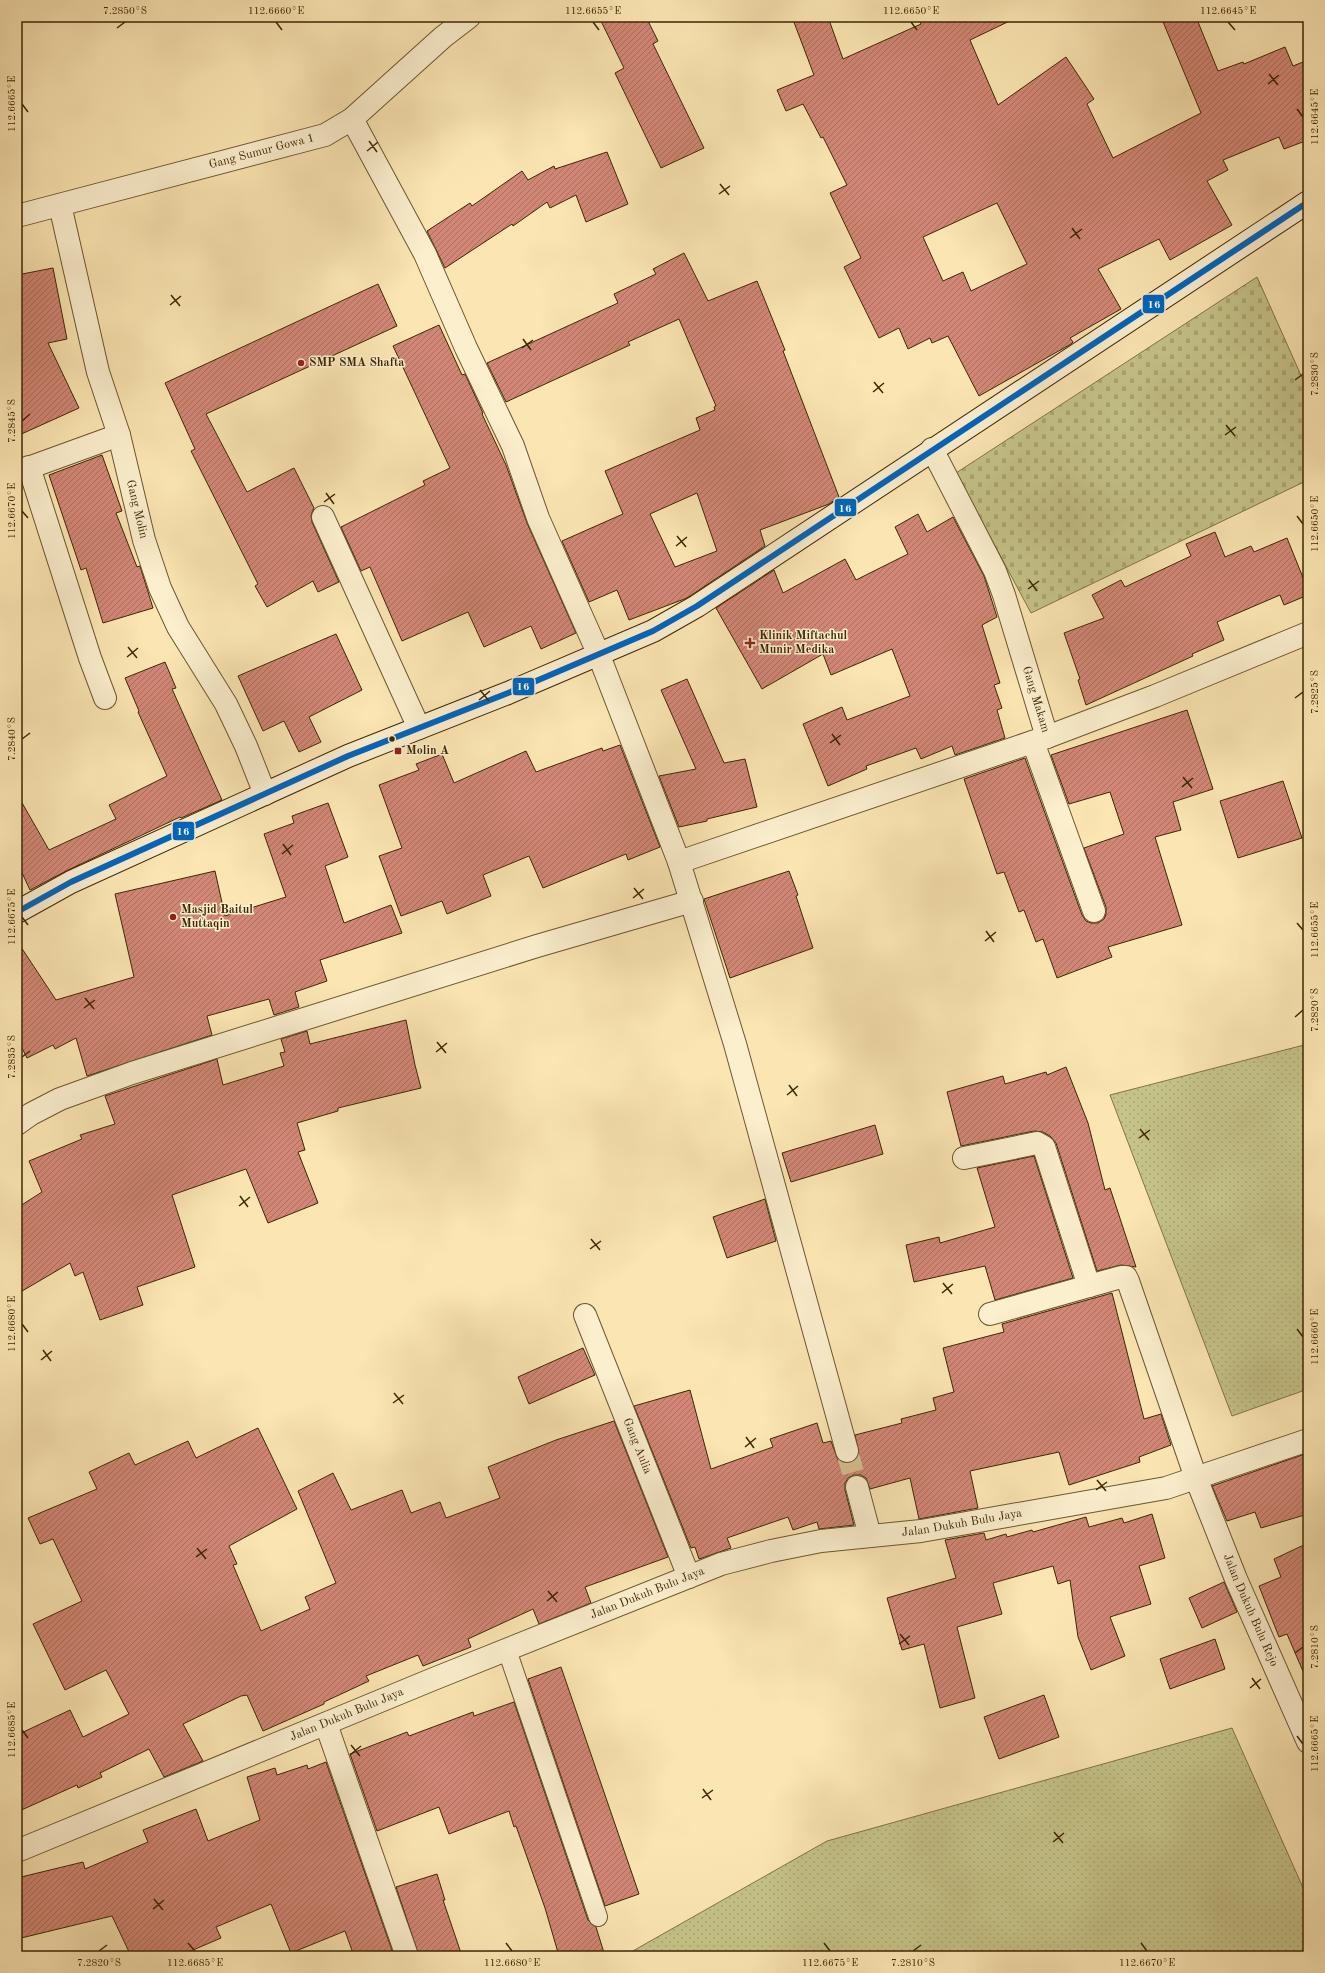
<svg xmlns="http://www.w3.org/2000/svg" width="1325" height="1973" font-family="'Old Standard TT',serif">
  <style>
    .grass { fill: url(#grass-dots); stroke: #817445 }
    .cemetery { fill: url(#cemetery-stones); stroke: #817445 }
    .building { fill: url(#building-hatch); stroke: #3d2602; fill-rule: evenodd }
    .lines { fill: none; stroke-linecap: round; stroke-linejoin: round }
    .street-tunnel { stroke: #d5c090; stroke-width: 22; stroke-dasharray: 22 11; stroke-linecap: butt }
    .lane-casing { stroke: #6c562e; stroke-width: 20 }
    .street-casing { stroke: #6c562e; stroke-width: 24 }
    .secondary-casing { stroke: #3d2602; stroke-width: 24 }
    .lane { stroke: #fcefce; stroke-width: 18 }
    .street { stroke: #fcefce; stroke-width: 22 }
    .secondary { stroke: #fcefce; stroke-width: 22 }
    .bus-1-casing { stroke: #fcefce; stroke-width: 9 }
    .bus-1 { stroke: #0065bd; stroke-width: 6 }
    .ticks { fill: none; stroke: #3d2602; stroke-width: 1.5 }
    .poi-dot { fill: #8f2418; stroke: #fcefce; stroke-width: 1.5 }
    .bus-dot { fill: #3d2602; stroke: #fcefce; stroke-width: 1.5 }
    .labels { text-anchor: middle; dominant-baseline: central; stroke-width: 3; stroke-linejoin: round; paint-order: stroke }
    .street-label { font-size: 12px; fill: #3d2602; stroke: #fcefce }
    .poi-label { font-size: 12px; font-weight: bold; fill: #3d2602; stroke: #fcefce; text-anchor: start }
    .line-badge { stroke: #fcefce; stroke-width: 1.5 }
    .badge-label { font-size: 11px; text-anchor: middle; font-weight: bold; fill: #fff }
    .neatline { fill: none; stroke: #3d2602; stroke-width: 1.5 }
    .ticks-label { font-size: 10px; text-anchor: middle; fill: #3d2602 }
  </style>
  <defs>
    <pattern id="grass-dots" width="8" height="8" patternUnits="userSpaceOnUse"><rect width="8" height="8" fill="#c5c388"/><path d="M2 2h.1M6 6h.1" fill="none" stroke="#aaa774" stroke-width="1.8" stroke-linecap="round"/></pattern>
    <pattern id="cemetery-stones" width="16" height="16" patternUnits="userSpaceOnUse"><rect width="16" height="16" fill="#c5c388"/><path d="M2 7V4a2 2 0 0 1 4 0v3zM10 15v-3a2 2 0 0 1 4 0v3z" fill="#aaa774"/></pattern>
    <pattern id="building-hatch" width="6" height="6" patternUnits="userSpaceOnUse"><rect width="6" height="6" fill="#d28776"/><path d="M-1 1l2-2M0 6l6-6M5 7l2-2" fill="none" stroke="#ac6e5f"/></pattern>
  </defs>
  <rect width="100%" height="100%" fill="#fbe6b3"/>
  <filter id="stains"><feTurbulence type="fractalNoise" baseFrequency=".005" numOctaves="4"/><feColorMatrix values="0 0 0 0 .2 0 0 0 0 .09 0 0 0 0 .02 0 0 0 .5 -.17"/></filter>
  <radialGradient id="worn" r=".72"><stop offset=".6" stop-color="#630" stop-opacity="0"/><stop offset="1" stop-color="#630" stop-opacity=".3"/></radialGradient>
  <path class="grass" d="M 1308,1044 L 1308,1389 L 1232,1416 L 1110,1095 Z
    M 1232,1728 L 1308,1899 L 1308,1956 L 624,1956 L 827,1841 Z"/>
  <path class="cemetery" d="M 1257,277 L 1308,391 L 1308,480 L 1031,613 L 956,473 Z"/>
  <path class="building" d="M 599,17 L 646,17 L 658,41 L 653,44 L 704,148 L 661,168 L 615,73 L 624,68 Z
    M 792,17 L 828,17 L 843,59 L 921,24 L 918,17 L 1018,17 L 970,40 L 998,105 L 1066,57 L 1094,99 L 1087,104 L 1113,158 L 1201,113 L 1161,17 L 1196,17 L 1218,71 L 1243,62 L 1244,64 L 1285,47 L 1293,66 L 1308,60 L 1308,140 L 1284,149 L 1279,137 L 1223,160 L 1228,170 L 1207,181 L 1232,225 L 1170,260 L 1159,239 L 1098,269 L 1121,309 L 1070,338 L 1073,342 L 1071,344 L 979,396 L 948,336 L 932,343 L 930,338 L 908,349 L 899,328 L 879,338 L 844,267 L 861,258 L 830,193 L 847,185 L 823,137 L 821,138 L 803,104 L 786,111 L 777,90 L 814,75 ZM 997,203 L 1027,264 L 971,291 L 963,272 L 943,281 L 923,237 Z
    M 607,152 L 628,204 L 586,222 L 576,195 L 550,208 L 547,202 L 513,226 L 512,224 L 445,268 L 427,231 L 470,203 L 472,206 L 522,171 L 528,180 L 554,166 L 555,169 Z
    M 684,253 L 708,301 L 757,281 L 785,350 L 783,351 L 839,497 L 829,504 L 760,530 L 765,546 L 687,598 L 629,620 L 617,590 L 589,602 L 562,541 L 623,514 L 605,471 L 700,430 L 696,418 L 715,410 L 714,407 L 716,406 L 679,319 L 628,342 L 630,345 L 506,402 L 487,363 L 618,303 L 614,294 L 656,274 L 653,269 ZM 697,493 L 717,551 L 675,567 L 650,514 Z
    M 53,268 L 67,339 L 48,343 L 79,408 L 17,436 L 17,275 Z
    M 378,284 L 397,326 L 206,414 L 247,492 L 294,468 L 314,508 L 311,515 L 312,522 L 339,582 L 318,592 L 313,581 L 267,607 L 255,586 L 258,584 L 191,451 L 195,449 L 165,383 Z
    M 439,325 L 462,375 L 465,374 L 483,413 L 482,414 L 506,465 L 527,523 L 576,633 L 541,649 L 531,626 L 484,647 L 468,612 L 402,641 L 370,567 L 361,571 L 341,527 L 425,485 L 423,481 L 450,468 L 393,346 Z
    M 102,455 L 122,511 L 116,513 L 137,567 L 140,566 L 153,608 L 103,623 L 86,568 L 81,570 L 49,475 Z
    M 918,514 L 927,532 L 953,517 L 984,576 L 997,617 L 982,625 L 1000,683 L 994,685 L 1002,708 L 997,710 L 1005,738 L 955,755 L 952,746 L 921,759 L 916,748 L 866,766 L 867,769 L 828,786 L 803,724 L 842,707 L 847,720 L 910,696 L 892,649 L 831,675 L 823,654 L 762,689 L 716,608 L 774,570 L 783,593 L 845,559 L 856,580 L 908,554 L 895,527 Z
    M 1215,532 L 1225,557 L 1251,546 L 1254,552 L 1287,538 L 1308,590 L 1308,595 L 1284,605 L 1280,595 L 1217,622 L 1224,640 L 1192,654 L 1193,656 L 1086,705 L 1078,680 L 1080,679 L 1064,633 L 1104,618 L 1092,595 L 1121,580 L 1125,587 L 1191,556 L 1186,544 Z
    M 336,634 L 362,690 L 309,717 L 321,742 L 299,752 L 284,721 L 263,731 L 238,676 Z
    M 165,662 L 176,688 L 172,689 L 222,800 L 181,818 L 180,817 L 66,871 L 30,890 L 17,862 L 17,794 L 49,850 L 116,819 L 109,805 L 167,776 L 138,712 L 139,711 L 125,678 Z
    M 687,679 L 724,763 L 745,759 L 757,807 L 707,819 L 707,821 L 679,827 L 659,776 L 696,769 L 661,690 Z
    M 1187,710 L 1213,789 L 1173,802 L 1181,830 L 1155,837 L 1182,925 L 1108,947 L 1112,957 L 1057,978 L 1043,939 L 1036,942 L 1024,910 L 1019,912 L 1004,872 L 997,874 L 964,779 L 1025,758 L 1082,915 L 1086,921 L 1091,923 L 1098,923 L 1104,919 L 1106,914 L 1106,907 L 1084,848 L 1124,834 L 1110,792 L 1069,804 L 1051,755 Z
    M 620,745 L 660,847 L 628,860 L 626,854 L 543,888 L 529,856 L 483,875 L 491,896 L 447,914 L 442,901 L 401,916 L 379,856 L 402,848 L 379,785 L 419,770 L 416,764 L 442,754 L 454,783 L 526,751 L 536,772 L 602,748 L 603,751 Z
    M 1283,781 L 1302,838 L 1238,858 L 1220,801 Z
    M 328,803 L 348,857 L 325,866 L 344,923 L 391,905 L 402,933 L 320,960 L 327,981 L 295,992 L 299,1007 L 274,1015 L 269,999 L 207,1016 L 212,1035 L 87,1076 L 76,1038 L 55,1049 L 53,1045 L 27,1058 L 17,1038 L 17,941 L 56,1000 L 134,977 L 115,894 L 215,871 L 225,916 L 286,897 L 264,834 L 294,823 L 292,816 Z
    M 789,871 L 798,895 L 796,896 L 813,948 L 730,978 L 704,899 Z
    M 406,1020 L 415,1065 L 421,1088 L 338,1108 L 338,1111 L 297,1123 L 305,1150 L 298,1152 L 318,1203 L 268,1223 L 246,1169 L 172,1195 L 195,1267 L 137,1287 L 143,1305 L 100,1320 L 83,1272 L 75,1276 L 70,1263 L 17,1294 L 17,1208 L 42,1192 L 29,1161 L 82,1139 L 80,1135 L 115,1124 L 105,1096 L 217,1059 L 223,1085 L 284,1066 L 280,1053 L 285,1052 L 281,1039 L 307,1031 L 310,1044 Z
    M 1066,1067 L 1088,1123 L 1105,1190 L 1110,1188 L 1136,1267 L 1121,1265 L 1097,1271 L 1056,1143 L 1050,1136 L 1043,1132 L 1034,1131 L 961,1146 L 947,1092 L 1003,1076 L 1005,1084 L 1046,1072 L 1047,1075 Z
    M 875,1125 L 883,1154 L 791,1182 L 782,1153 Z
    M 1034,1156 L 1073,1278 L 995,1300 L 985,1266 L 914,1282 L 906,1245 L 939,1237 L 940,1243 L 995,1227 L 977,1168 Z
    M 765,1199 L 776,1241 L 727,1258 L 713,1217 Z
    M 1112,1293 L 1144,1419 L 1161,1414 L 1171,1445 L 1139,1457 L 1140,1462 L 1069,1485 L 1059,1452 L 970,1471 L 978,1508 L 919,1519 L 910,1478 L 870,1489 L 866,1478 L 861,1475 L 854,1475 L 848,1478 L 845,1483 L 845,1490 L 854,1525 L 819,1529 L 817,1522 L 793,1530 L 788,1517 L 727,1538 L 731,1548 L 699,1559 L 695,1547 L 691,1548 L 634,1406 L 690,1390 L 711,1469 L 773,1447 L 770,1439 L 817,1423 L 823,1443 L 831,1441 L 838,1460 L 843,1463 L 850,1463 L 856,1460 L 859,1454 L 855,1435 L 902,1423 L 901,1419 L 936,1410 L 933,1398 L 954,1392 L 943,1348 L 1004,1332 L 1002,1324 Z
    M 583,1348 L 595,1375 L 529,1404 L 518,1377 Z
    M 614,1421 L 668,1557 L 585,1587 L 591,1603 L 539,1624 L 533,1609 L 468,1639 L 471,1647 L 423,1666 L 418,1655 L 366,1676 L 369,1681 L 324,1702 L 324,1704 L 263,1731 L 247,1695 L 241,1696 L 183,1724 L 203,1761 L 164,1777 L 149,1749 L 100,1773 L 102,1777 L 78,1788 L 77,1785 L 17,1812 L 17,1735 L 70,1710 L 83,1737 L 129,1714 L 106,1670 L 65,1690 L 33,1624 L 82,1601 L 53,1539 L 40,1544 L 28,1518 L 97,1489 L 89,1472 L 129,1453 L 135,1465 L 188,1441 L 196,1458 L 258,1428 L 297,1509 L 229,1546 L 237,1564 L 233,1565 L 261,1631 L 310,1609 L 305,1597 L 336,1583 L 298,1491 L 333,1473 L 351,1510 L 402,1490 L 411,1513 L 440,1502 L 446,1518 L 500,1498 L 488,1467 L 556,1440 Z
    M 1308,1453 L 1308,1514 L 1261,1528 L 1255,1512 L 1227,1521 L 1212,1486 Z
    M 1152,1514 L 1165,1558 L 1139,1566 L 1151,1604 L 1110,1617 L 1125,1656 L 1091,1670 L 1078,1637 L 1070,1580 L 1058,1584 L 1053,1566 L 993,1583 L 1002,1614 L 957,1627 L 975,1698 L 940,1708 L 924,1644 L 902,1650 L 887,1598 L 956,1578 L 945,1540 L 984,1533 L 986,1540 L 1006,1534 L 1007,1537 L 1032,1530 L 1033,1532 L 1086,1517 L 1089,1527 L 1122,1518 L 1124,1523 Z
    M 1308,1543 L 1308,1683 L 1287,1634 L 1279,1637 L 1259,1586 L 1281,1577 L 1274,1559 Z
    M 1224,1582 L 1237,1612 L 1202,1628 L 1189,1598 Z
    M 1215,1639 L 1225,1669 L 1170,1689 L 1160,1659 Z
    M 561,1667 L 639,1894 L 605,1906 L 528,1679 Z
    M 1044,1695 L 1059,1737 L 999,1759 L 984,1717 Z
    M 514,1702 L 588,1920 L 596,1927 L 605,1956 L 559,1956 L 545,1908 L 516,1826 L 514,1827 L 509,1811 L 449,1834 L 439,1807 L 377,1831 L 350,1754 L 407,1732 L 409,1736 L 473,1712 L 474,1716 Z
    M 326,1762 L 394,1956 L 354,1956 L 345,1931 L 291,1953 L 271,1904 L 216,1927 L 221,1938 L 179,1956 L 131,1956 L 112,1916 L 17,1939 L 17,1878 L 83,1862 L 85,1869 L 148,1842 L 143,1830 L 196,1809 L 208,1841 L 260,1820 L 247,1777 L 275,1768 L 277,1775 L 307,1765 L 308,1769 Z
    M 437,1874 L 445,1900 L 443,1900 L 462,1956 L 419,1956 L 396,1887 Z"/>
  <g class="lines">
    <path class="street-tunnel" d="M 847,1451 L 857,1487"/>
    <g class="lane-casing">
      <path id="lane" d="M 507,1650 L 598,1917"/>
    </g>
    <g class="street-casing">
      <g id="street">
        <path d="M 352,119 L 425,254 L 466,348 L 513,446 L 538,518 L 598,653 L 679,862 L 735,1044 L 847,1451"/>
        <path id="s1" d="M 60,205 L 98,372 L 119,435 L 144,540 L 160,588 L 178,627 L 226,704 L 246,746 L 265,794"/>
        <path id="s2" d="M 17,216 L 325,135 L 352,119 L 443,37 L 469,17"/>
        <path id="s3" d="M 932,449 L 995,571 L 1004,595 L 1047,737"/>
        <path d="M 29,467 L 90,658 L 105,698"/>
        <path d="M 17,472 L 119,435"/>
        <path d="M 323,517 L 419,728"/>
        <path d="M 1033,742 L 1094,911"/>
        <path d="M 679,862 L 1047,737 L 1155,696 L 1308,633"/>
        <path d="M 17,1124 L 31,1114 L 60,1099 L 132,1073 L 537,946 L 692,901"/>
        <path d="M 964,1158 L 1037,1143 L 1044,1147 L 1089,1286"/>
        <path id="s4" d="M 990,1314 L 1121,1277 L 1126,1277 L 1128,1281 L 1196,1478 L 1236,1579 L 1308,1742"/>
        <path id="s5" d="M 585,1315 L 689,1577"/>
        <path d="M 857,1487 L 870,1536"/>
        <path d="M 326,1724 L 407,1956"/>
        <path id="s6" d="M 17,1851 L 431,1680 L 721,1564 L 771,1551 L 821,1541 L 921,1531 L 1166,1488 L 1308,1440"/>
      </g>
    </g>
    <g class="secondary-casing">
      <path id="secondary" d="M 17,912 L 71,882 L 348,756 L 508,693 L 653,631 L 697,606 L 1308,202"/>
    </g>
    <use href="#lane" class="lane"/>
    <use href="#street" class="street"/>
    <use href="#secondary" class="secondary"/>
    <g class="bus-1-casing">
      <path id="bus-1" d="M 17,912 L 71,882 L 348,756 L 508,693 L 653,631 L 697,606 L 1308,202"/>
    </g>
    <use href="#bus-1" class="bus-1"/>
  </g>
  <path class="ticks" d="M 276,22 L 282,30M 593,22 L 599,30M 911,22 L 917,30M 1228,22 L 1235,30M 117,28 L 125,22M 1269,74 L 1278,85M 1268,84 L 1279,75M 22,104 L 28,112M 1297,109 L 1303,117M 369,141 L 377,152M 367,151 L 378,142M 720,184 L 729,195M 719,194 L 730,186M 1072,228 L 1080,239M 1070,238 L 1082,229M 171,295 L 180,306M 170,305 L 181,296M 523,339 L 531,350M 522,348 L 533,340M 1295,380 L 1303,374M 874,382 L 883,393M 873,392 L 884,383M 22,421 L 30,414M 1226,425 L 1235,436M 1225,435 L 1236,427M 326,493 L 334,504M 324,502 L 335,494M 22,511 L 28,518M 1297,516 L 1303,524M 677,536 L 686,547M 676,546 L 687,537M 1029,580 L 1037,591M 1028,589 L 1039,581M 128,647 L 137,658M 127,657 L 138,648M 480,690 L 489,701M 1295,698 L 1303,692M 479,700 L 490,691M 832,734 L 840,745M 22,739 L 30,733M 830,743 L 841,735M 1183,777 L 1192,788M 1182,787 L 1193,778M 283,844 L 291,855M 282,854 L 293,845M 634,888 L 643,899M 633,898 L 644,889M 22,917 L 28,925M 1297,923 L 1303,930M 986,931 L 994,942M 985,941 L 996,932M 85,998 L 94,1009M 84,1008 L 95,1000M 1295,1017 L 1303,1010M 437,1042 L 446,1053M 436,1052 L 447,1043M 22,1057 L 30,1051M 789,1085 L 797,1096M 787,1095 L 798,1086M 1140,1129 L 1149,1140M 1139,1138 L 1150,1130M 240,1196 L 248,1207M 239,1206 L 250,1197M 591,1239 L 600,1250M 590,1249 L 601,1241M 943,1283 L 952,1294M 942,1293 L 953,1284M 22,1324 L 28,1332M 1297,1329 L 1303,1337M 43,1350 L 51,1361M 41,1360 L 52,1351M 394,1393 L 403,1404M 393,1403 L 404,1395M 746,1437 L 754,1448M 745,1447 L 756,1438M 1097,1480 L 1106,1491M 1096,1490 L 1107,1482M 197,1548 L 206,1559M 196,1557 L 207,1549M 548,1591 L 557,1602M 547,1601 L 558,1592M 900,1634 L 909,1645M 899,1644 L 910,1636M 1295,1653 L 1303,1647M 1252,1678 L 1260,1689M 1250,1688 L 1261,1679M 22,1730 L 28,1738M 1297,1736 L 1303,1744M 351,1745 L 360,1756M 350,1755 L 361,1746M 703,1789 L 711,1800M 702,1798 L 713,1790M 1054,1832 L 1063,1843M 1053,1842 L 1064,1833M 154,1899 L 163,1910M 153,1909 L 164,1900M 188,1943 L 195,1951M 506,1943 L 512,1951M 824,1943 L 830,1951M 1141,1943 L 1147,1951M 99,1951 L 107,1945M 913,1951 L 921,1945"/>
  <g class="poi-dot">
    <circle cx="301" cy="363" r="4"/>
    <path d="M748 637h4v4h4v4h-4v4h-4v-4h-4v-4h4z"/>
    <rect x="394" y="747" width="8" height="8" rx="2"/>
    <circle cx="173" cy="917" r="4"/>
  </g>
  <circle class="bus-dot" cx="392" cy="739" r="3.5"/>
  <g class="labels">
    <g class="street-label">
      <text stroke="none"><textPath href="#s2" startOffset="253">Gang Sumur Gowa 1</textPath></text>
      <text stroke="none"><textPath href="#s1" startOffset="314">Gang Molin</textPath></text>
      <text stroke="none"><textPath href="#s3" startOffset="272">Gang Makam</textPath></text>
      <text stroke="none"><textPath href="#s5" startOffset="141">Gang Aulia</textPath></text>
      <text stroke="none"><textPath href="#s6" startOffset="1005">Jalan Dukuh Bulu Jaya</textPath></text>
      <text stroke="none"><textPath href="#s6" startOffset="681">Jalan Dukuh Bulu Jaya</textPath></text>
      <text stroke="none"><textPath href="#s4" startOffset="497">Jalan Dukuh Bulu Rejo</textPath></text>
      <text stroke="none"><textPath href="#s6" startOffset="357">Jalan Dukuh Bulu Jaya</textPath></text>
    </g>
    <g class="poi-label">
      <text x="309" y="363">SMP SMA Shafta</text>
      <text x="759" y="636">Klinik Miftachul<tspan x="759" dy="14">Munir Medika</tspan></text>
      <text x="406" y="751">Molin A</text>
      <text x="181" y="910">Masjid Baitul<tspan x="181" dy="14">Muttaqin</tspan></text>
    </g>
  </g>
  <g class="line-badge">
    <rect x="1142" y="294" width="23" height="20" rx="4" fill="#0065bd"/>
    <rect x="834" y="498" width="23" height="19" rx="4" fill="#0065bd"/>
    <rect x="512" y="677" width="23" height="19" rx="4" fill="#0065bd"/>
    <rect x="172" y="821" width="23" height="20" rx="4" fill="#0065bd"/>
  </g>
  <g class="badge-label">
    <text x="1154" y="308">16</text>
    <text x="845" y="512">16</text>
    <text x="523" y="690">16</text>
    <text x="183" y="835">16</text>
  </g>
  <rect width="1325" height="1973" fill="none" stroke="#fbe6b3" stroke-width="44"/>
  <rect x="22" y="22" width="1281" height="1929" class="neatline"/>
  <g class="ticks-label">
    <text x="125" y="14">7.2850°S</text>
    <text x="276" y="14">112.6660°E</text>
    <text x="593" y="14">112.6655°E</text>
    <text x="911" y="14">112.6650°E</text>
    <text x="1228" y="14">112.6645°E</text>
    <text transform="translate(11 104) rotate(-90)" y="4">112.6665°E</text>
    <text transform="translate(1314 117) rotate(-90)" y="4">112.6645°E</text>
    <text transform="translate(1314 374) rotate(-90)" y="4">7.2830°S</text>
    <text transform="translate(11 421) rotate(-90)" y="4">7.2845°S</text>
    <text transform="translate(11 511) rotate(-90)" y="4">112.6670°E</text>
    <text transform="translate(1314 524) rotate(-90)" y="4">112.6650°E</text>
    <text transform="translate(1314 692) rotate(-90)" y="4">7.2825°S</text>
    <text transform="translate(11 739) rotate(-90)" y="4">7.2840°S</text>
    <text transform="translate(11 917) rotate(-90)" y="4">112.6675°E</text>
    <text transform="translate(1314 930) rotate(-90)" y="4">112.6655°E</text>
    <text transform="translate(1314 1010) rotate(-90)" y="4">7.2820°S</text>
    <text transform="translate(11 1057) rotate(-90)" y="4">7.2835°S</text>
    <text transform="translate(11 1324) rotate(-90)" y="4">112.6680°E</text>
    <text transform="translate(1314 1337) rotate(-90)" y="4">112.6660°E</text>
    <text transform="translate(1314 1647) rotate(-90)" y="4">7.2810°S</text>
    <text transform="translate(11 1730) rotate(-90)" y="4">112.6685°E</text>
    <text transform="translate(1314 1744) rotate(-90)" y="4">112.6665°E</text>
    <text x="99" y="1966">7.2820°S</text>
    <text x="195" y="1966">112.6685°E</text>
    <text x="512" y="1966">112.6680°E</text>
    <text x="830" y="1966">112.6675°E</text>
    <text x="913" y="1966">7.2810°S</text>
    <text x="1147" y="1966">112.6670°E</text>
  </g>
  <rect width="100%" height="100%" filter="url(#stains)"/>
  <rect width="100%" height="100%" fill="url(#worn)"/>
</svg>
